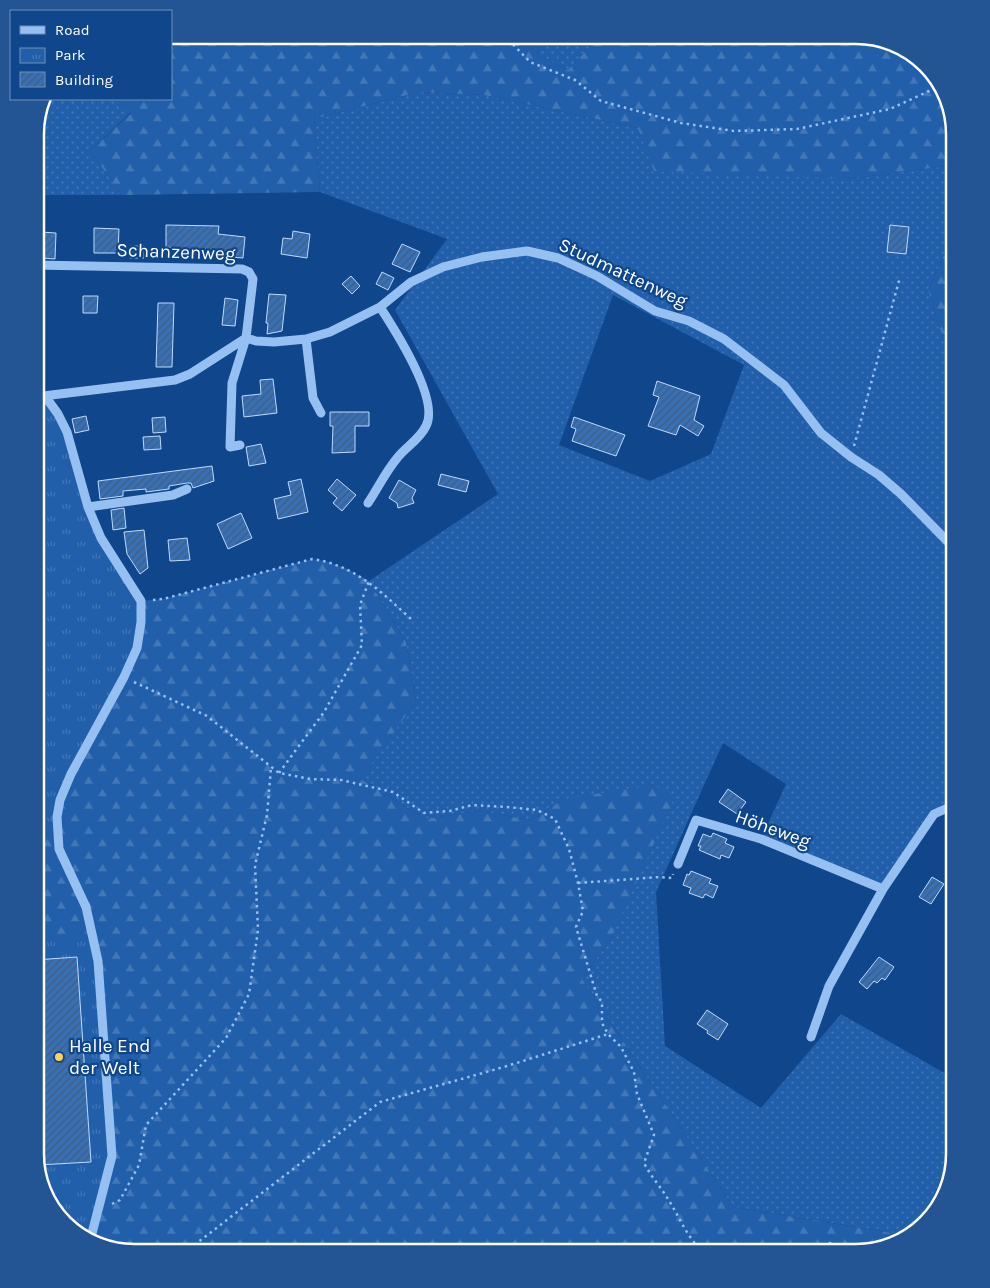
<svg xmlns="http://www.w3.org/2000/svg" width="990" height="1288" font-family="Karla,sans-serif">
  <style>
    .grass { fill: url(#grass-dots); fill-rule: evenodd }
    .forest { fill: url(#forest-firs) }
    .park { fill: url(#park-tufts) }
    .building { fill: url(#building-hatch); stroke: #bddafd }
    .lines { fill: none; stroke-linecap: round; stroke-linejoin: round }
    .path { stroke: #96bff2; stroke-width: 2.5; stroke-dasharray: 2.5 4; stroke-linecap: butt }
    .minor { stroke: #96bff2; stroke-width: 9 }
    .poi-dot { fill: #ffcf57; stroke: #10468b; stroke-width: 2 }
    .labels { text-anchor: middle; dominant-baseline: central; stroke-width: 4.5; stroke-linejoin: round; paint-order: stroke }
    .street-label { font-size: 19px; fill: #fff; stroke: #10468b }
    .poi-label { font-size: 19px; fill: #fff; stroke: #10468b; text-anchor: start }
    .rim { fill: none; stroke: #fff; stroke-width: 2.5 }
  </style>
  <defs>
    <pattern id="grass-dots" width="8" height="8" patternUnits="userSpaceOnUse" patternTransform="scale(1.25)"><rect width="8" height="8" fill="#215fab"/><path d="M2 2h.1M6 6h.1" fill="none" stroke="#4277b8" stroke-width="1.8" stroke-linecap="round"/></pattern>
    <pattern id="forest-firs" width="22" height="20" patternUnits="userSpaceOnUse" patternTransform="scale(1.25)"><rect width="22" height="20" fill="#215fab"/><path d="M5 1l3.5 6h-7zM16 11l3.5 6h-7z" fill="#4277b8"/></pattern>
    <pattern id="park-tufts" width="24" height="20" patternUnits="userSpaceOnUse" patternTransform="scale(1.25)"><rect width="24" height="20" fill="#215fab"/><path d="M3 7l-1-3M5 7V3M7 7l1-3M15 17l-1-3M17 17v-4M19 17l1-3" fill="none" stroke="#4277b8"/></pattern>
    <pattern id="building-hatch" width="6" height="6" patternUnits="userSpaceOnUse" patternTransform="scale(1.25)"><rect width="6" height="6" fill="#3870b5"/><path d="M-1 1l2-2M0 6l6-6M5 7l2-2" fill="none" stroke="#435c7b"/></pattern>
  </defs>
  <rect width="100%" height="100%" fill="#10468b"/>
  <path class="grass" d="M 542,35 L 680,35 L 597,39 L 568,70 L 537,55 Z
    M 419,92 L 484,95 L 638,128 L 847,179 L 955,165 L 955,231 L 928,290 L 942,335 L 955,338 L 955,808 L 934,814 L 883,889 L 761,839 L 786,784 L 723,743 L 656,892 L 665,1046 L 761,1108 L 841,1014 L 955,1079 L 955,1154 L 942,1203 L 912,1236 L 733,1207 L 582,979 L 612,936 L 564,799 L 531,820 L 479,811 L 425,819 L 360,778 L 416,701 L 406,642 L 369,581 L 498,494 L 395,310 L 447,239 L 320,192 L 314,119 ZM 613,295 L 744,365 L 711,454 L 650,481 L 559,445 Z
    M 43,99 L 112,99 L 131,112 L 90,151 L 122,195 L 35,195 L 35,127 Z"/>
  <path class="forest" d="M 171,35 L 542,35 L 537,55 L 568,70 L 597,39 L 680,35 L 862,35 L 906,48 L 938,79 L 955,134 L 955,165 L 847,179 L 654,171 L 638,128 L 484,95 L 419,92 L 314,119 L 320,192 L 122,195 L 90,151 L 131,113 L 112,99 L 171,99 Z
    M 955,231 L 955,338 L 942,335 L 928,290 Z
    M 312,559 L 325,561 L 345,568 L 369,581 L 406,642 L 416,701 L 361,779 L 425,819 L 479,811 L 531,820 L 564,799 L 654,785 L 674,799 L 612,936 L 582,979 L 733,1207 L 911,1236 L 856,1253 L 134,1253 L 90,1241 L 35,935 L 35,837 L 58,830 L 57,817 L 141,601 L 163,599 Z"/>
  <path class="park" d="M 45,396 L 58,414 L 88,507 L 141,601 L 137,648 L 60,799 L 58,830 L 35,837 L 35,397 Z
    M 87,934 L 98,961 L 112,1156 L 90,1241 L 85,1240 L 52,1209 L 35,1154 L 35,935 Z"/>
  <path class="building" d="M 166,225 L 219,226 L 218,234 L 245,237 L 243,258 L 214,256 L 215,251 L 177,250 L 177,248 L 166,247 Z
    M 890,225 L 909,227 L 906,254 L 887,252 Z
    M 94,228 L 119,229 L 118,253 L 94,253 Z
    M 293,231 L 310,234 L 307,258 L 281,254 L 283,238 L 292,239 Z
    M 41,232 L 56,233 L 55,259 L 42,258 L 42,255 L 35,255 L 35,240 L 42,240 Z
    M 402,244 L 420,252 L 410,272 L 392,264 Z
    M 131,246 L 144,246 L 144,258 L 130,258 Z
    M 382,272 L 394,278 L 388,290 L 376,284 Z
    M 351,276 L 360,286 L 352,294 L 342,284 Z
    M 269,294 L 286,295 L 282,331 L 267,334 L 268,323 L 266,323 Z
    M 83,296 L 98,296 L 97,313 L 83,313 Z
    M 225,298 L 238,300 L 235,326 L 222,325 Z
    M 158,303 L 174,303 L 172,367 L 156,367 Z
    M 273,379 L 277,413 L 244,417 L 242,396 L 261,394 L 260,380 Z
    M 657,381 L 700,396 L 694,420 L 704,426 L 698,436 L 680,425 L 676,435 L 648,426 L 659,397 L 653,395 Z
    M 330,412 L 369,412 L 369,426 L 355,426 L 355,452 L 332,453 L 333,426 L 330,426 Z
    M 86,416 L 89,430 L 75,433 L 72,419 Z
    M 165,417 L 166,432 L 153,433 L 152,418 Z
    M 574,417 L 625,435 L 616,456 L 572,441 L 576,429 L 571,427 Z
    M 160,436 L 161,449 L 144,450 L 143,437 Z
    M 261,444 L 266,463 L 249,466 L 246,447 Z
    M 212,466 L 214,481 L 193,488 L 191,483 L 187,483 L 169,486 L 169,489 L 146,492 L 146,489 L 123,491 L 123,496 L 100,499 L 98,481 Z
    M 441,474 L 469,481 L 466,492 L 438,485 Z
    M 301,479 L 308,512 L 278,519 L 274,499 L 291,495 L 288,482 Z
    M 337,479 L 356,495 L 342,511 L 333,503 L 337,498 L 328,490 Z
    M 399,480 L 416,490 L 412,498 L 414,503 L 398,508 L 397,503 L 389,498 Z
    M 124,508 L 126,528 L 113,530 L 111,510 Z
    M 241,513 L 252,538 L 228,549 L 217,524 Z
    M 144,530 L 148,568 L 140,574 L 127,554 L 124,532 Z
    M 187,538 L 190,560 L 170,561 L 168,540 Z
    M 728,789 L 746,802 L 737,814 L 719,802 Z
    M 713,833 L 727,839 L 725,843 L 734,847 L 729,858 L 721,855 L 720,859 L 699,850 L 701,846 L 698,846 L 703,834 L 711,837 Z
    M 691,871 L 711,879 L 709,883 L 718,886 L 713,898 L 705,894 L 703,898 L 689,893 L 691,888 L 683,885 L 687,874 L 689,875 Z
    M 932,877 L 944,884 L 931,904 L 919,897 Z
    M 77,957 L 91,1162 L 38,1165 L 35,1154 L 35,960 Z
    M 879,957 L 894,967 L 885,980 L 882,978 L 877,983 L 874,981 L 867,989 L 859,982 Z
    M 707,1010 L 728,1024 L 718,1040 L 707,1033 L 708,1031 L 697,1024 Z"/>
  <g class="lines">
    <path class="path" d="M 504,35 L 530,62 L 575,80 L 601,101 L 681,123 L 734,131 L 797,129 L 890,109 L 940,86
      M 854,446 L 900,277
      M 153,600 L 163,599 L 312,559 C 355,565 381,592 411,619
      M 134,682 L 207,716 L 279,773 L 310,779 L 341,780 L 393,792 L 424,813 L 450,811 L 472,805 L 507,807 L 537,810 L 555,819 L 569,849 L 578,883 L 583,911 L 576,927 L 597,996 L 602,1002 L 602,1023 L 608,1034 L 621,1047 L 634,1072 L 637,1094 L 654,1135 L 644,1163 C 650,1175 659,1185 666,1196 C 679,1215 686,1237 704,1253
      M 279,773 L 324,712 L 362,645 L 360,605 L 369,581
      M 578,883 L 660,877 L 672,878 L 673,874
      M 112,1204 L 120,1200 L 139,1165 L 146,1125 L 226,1038 L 249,994 L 258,930 L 255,865 L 267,815 L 271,768
      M 184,1253 L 380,1102 L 504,1067 L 608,1034
      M 798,1253 L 829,1243 L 867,1250"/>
    <path class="minor" d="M 35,265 L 242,269 L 249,272 L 253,279 L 246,338 L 232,383 L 230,447 L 240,445
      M 306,339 L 313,398 L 321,413
      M 45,396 L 58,414 L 67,432 L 88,507 L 101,538 L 141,601 L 141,622 L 137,648 L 124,677 L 71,774 L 60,800 L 57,817 L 59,849 L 86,907 L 98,961 L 112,1156 L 90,1241
      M 35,397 L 175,380 L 190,374 L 246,338 L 256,341 L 274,342 L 306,339 L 330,332 L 380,307 L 411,282 L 443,267 L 482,257 L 527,251 L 558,258 L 597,276 L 655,311 L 689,321 L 724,339 L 784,385 L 821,433 L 851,457 L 879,475 L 901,494 L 955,549
      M 368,503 C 378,488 386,471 398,457 C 406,447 420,439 426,426 C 440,400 395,330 380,307
      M 88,507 L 173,495 L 187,489
      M 678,864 L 696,820 L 761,839 L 883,889
      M 811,1037 L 829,986 L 883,889 L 934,814 L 950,807 L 955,808"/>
  </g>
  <circle class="poi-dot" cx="59" cy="1057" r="5"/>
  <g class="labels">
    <g class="street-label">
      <text transform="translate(176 252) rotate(2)">Schanzenweg</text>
      <text transform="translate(623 273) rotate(25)">Studmattenweg</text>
      <text transform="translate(773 829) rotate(20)">Höheweg</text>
    </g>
    <g class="poi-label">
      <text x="69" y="1046">Halle End<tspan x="69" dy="22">der Welt</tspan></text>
    </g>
  </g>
  <path d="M0 0H990V1288H0ZM134 44H856A90 90 0 0 1 946 134V1154A90 90 0 0 1 856 1244H134A90 90 0 0 1 44 1154V134A90 90 0 0 1 134 44Z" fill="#235594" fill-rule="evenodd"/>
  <path class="rim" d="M134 44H856A90 90 0 0 1 946 134V1154A90 90 0 0 1 856 1244H134A90 90 0 0 1 44 1154V134A90 90 0 0 1 134 44Z"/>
  <rect x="10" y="10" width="162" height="90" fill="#10468b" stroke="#7090b9"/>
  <rect x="20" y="26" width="25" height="8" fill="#96bff2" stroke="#7090b9"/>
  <text x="55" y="35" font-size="15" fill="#ffffff">Road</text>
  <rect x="20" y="48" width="25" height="15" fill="url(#park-tufts)" stroke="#7090b9"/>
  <text x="55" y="60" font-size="15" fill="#ffffff">Park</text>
  <rect x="20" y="72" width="25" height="15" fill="url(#building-hatch)" stroke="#7090b9"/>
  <text x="55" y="85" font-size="15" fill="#ffffff">Building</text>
</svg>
